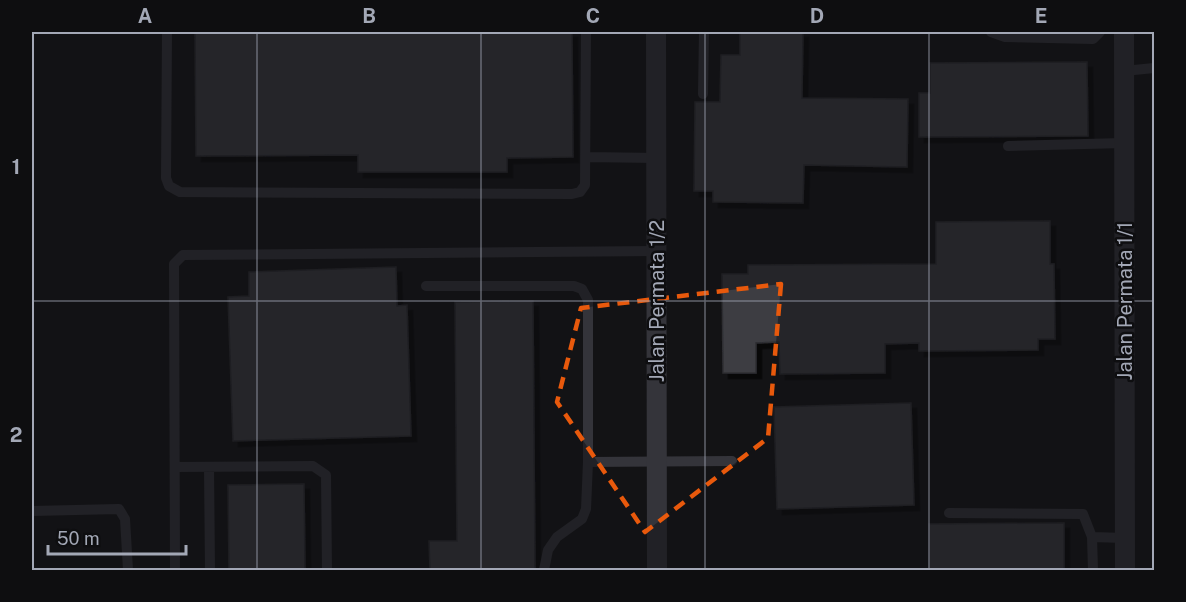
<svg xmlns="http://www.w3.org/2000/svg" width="1186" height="602" font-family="'Public Sans',sans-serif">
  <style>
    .building { fill: #3c3d42; stroke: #2d2d31; stroke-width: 1.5; filter: url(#shadow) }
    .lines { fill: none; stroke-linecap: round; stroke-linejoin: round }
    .lane { stroke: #34343a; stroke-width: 10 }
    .street { stroke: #34343a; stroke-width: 20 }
    .marked { fill: none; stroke: #e8590c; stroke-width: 4.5; stroke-dasharray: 12 8; stroke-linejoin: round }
    .grid { fill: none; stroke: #a3a8b6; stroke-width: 1.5; stroke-opacity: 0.55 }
    .labels { text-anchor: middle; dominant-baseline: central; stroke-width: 5; stroke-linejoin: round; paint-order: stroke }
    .street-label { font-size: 20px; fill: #a3a8b6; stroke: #0e0e10 }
    .neatline { fill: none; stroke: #a3a8b6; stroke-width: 2 }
    .grid-label { font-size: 20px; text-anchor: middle; font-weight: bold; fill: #a3a8b6 }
  </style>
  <defs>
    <filter id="shadow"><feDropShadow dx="5.5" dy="5.5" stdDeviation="0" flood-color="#0009"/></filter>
  </defs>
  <rect width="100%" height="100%" fill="#131315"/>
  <path class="building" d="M 195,32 L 572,32 L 573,157 L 507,158 L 507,172 L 358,172 L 358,155 L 196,156 Z
    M 740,32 L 803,32 L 802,98 L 908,99 L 907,167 L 804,165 L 803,203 L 713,202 L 713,191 L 694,191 L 695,102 L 720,102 L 721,55 L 740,55 Z
    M 1087,62 L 1088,136 L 919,137 L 919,93 L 930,93 L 930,63 Z
    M 1050,221 L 1050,264 L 1054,264 L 1055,339 L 1038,339 L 1038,350 L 919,351 L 919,343 L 885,344 L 885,373 L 780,374 L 779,342 L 756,343 L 756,373 L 723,373 L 722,274 L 748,274 L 748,265 L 936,264 L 936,222 Z
    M 396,267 L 397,306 L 407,305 L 411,436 L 233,441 L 228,297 L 249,296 L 249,272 Z
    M 533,301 L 535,570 L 430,570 L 429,541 L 457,541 L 455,302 Z
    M 911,403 L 914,505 L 777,509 L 774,407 Z
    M 304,484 L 305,570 L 229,570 L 228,485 Z
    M 1064,523 L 1064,570 L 929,570 L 929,524 Z"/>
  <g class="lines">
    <path class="lane" d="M 167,32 L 166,178 L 169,186 L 180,192 L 572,194 L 580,192 L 585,185 L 586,32
      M 991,32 L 1005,37 L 1093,39 L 1100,32
      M 1124,71 L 1154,68
      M 703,94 L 704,32
      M 1008,146 L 1124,143
      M 586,157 L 657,158
      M 426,286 L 574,286 L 582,289 L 588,300 L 588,462 L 732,461
      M 175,467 L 313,466 L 326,475 L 327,570
      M 209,467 L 210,570
      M 32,511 L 119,509 L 125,519 L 128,570
      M 949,513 L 1083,514 L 1092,537 L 1125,538
      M 1092,537 L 1093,570
      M 175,570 L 174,264 L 183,255 L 657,251
      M 544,570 L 548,550 L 557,537 L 582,519 L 586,509 L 588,462"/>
    <path class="street" d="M 656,32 L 657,570
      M 1124,32 L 1125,570"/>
  </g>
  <path d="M0 0H1186V602H0ZM 781,284 L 768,438 L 645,532 L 557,402 L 581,308 Z" fill="#131315" fill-opacity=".55" fill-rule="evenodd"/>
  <path class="marked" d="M 781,284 L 768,438 L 645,532 L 557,402 L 581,308 Z"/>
  <path class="grid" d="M 257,32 L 257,570M 481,32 L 481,570M 705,32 L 705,570M 929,32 L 929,570M 32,301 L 1154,301"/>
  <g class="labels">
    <g class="street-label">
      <text transform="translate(657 301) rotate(-90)">Jalan Permata 1/2</text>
      <text transform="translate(1125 301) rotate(-90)">Jalan Permata 1/1</text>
    </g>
  </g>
  <rect width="1186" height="602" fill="none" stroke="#0e0e10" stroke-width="66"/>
  <path d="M48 545v9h138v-9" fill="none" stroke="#a3a8b6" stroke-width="3"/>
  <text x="57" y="545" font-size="18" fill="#a3a8b6" stroke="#0e0e10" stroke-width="4.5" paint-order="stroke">50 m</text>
  <rect x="33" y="33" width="1120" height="536" class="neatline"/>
  <g class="grid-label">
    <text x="145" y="23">A</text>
    <text x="369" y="23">B</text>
    <text x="593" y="23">C</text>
    <text x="817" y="23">D</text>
    <text x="1041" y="23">E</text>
    <text x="16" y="174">1</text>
    <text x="16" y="442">2</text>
  </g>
</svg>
